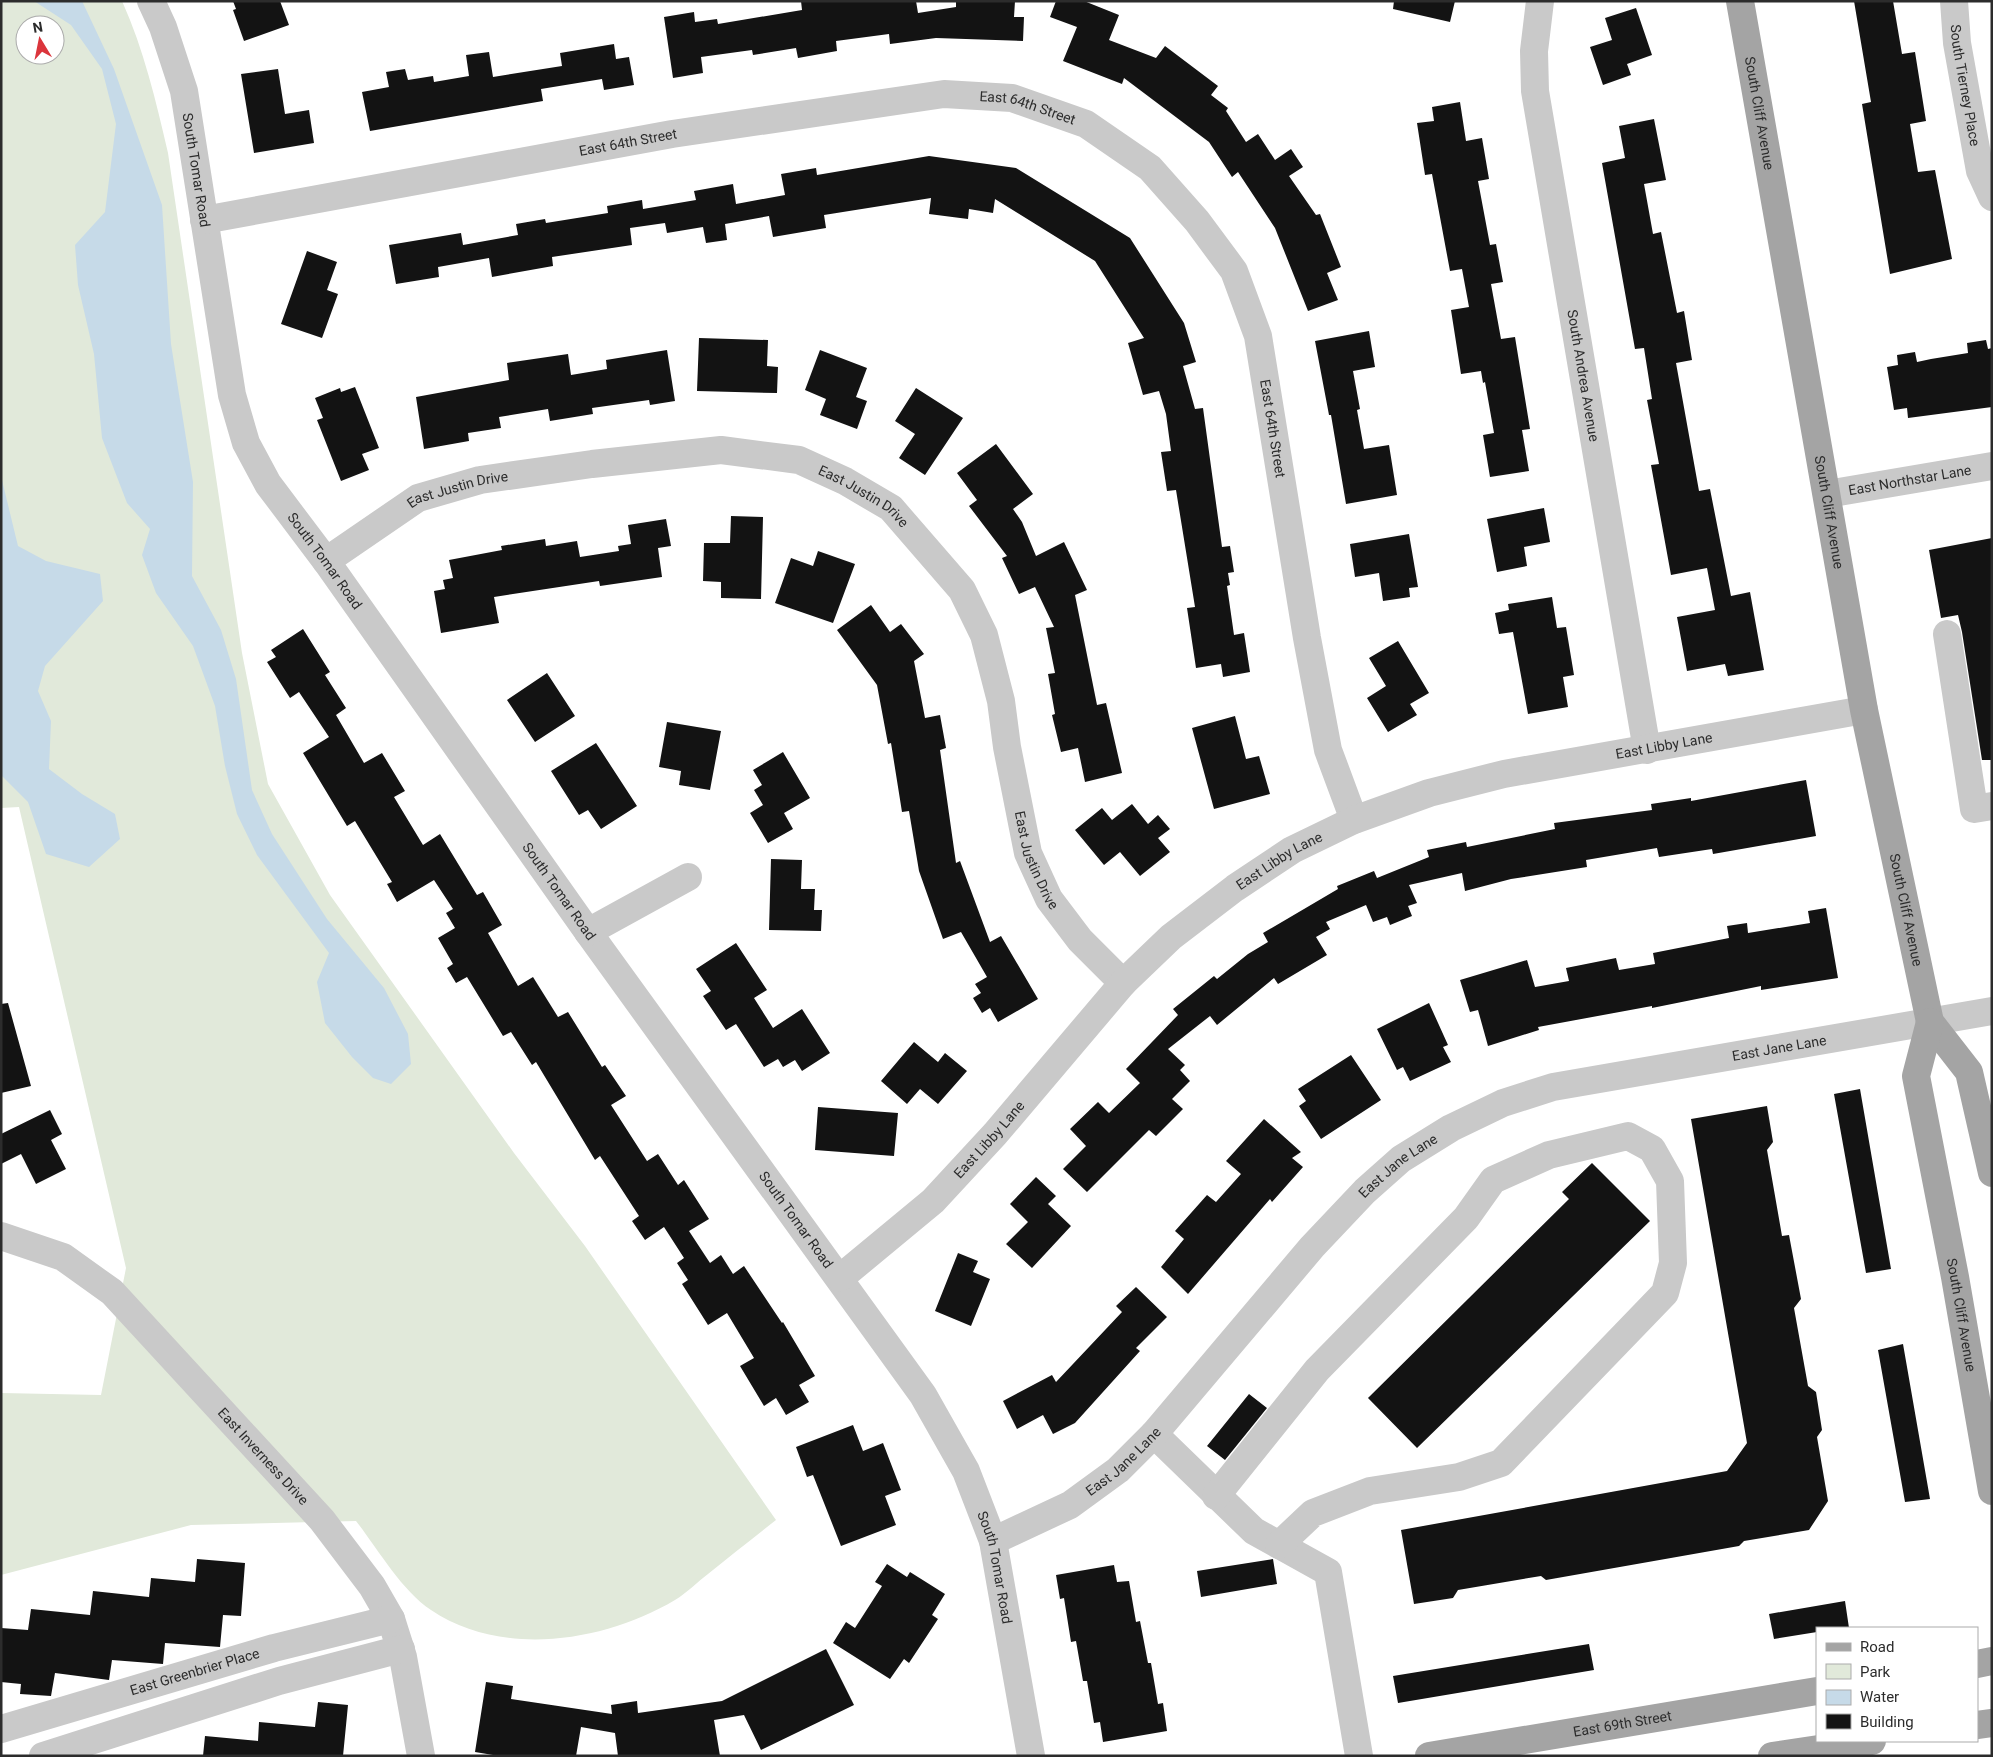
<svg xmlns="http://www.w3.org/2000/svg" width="1993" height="1757" font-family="Roboto,sans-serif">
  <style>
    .green { fill: #e1e9da; fill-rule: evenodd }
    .water { fill: #c6dae8 }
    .building { fill: #131313 }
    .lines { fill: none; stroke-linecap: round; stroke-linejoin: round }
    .minor { stroke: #c9c9c9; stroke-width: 28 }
    .major { stroke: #a4a4a4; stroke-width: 28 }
    .labels { text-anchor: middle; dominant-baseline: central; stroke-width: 5; stroke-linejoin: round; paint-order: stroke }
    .street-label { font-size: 14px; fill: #2c2c2c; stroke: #fff }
  </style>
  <rect width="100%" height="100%" fill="#fff"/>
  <path class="green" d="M 1,1 L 122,1 C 144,50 156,101 168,153 L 242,653 L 268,784 L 330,895 L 514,1153 L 585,1246 L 776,1520 C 753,1538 730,1556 708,1574 C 697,1582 687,1593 675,1600 C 604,1642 502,1658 431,1610 C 401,1590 378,1549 356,1521 L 191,1525 L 1,1575 L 1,1393 L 101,1395 L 126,1268 L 19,807 L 1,808 ZM 25,25 L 55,25 L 55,55 L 25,55 Z"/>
  <path class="water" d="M 34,1 L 82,1 L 114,69 L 162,205 L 171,344 L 193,482 L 192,576 L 221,630 L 236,679 L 252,790 L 272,834 L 327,919 L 384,988 L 408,1034 L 411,1064 L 391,1084 L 373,1078 L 352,1057 L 325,1023 L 317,982 L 329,953 L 257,855 L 237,814 L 225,766 L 215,706 L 193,646 L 156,593 L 142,555 L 150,529 L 127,503 L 102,438 L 94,354 L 78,285 L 75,245 L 105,212 L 116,124 L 102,69 L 71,25 Z
    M 1,476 L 18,546 L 46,561 L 100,574 L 103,601 L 45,666 L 38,691 L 51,721 L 49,769 L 82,794 L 115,814 L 120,839 L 89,867 L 46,854 L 28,802 L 1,775 Z"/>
  <path class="building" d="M 233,1 L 280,1 L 289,25 L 244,41 L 233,10 L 236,9 Z
    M 801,1 L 916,1 L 918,13 L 956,7 L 956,1 L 1015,1 L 1014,17 L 1024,17 L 1023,41 L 936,38 L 890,44 L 889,34 L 836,41 L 837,51 L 798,58 L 796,48 L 753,55 L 752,50 L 701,57 L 703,73 L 673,78 L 664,17 L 694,12 L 695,22 L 717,19 L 718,24 L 802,10 Z
    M 1056,1 L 1084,1 L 1119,15 L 1109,40 L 1156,58 L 1165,46 L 1218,86 L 1211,95 L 1228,108 L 1226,111 L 1246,142 L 1258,134 L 1275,160 L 1291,149 L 1303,167 L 1289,176 L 1316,215 L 1320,214 L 1341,267 L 1327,273 L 1338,300 L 1308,311 L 1275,228 L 1238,172 L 1232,177 L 1209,142 L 1124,78 L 1122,84 L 1063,61 L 1077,27 L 1050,17 Z
    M 1394,1 L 1455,1 L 1450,22 L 1393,9 Z
    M 1854,1 L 1893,1 L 1902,54 L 1915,52 L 1926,121 L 1910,124 L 1918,172 L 1935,170 L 1952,259 L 1890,274 L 1862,104 L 1871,102 Z
    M 1636,8 L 1652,55 L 1627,64 L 1631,75 L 1603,85 L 1590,47 L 1612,40 L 1605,18 Z
    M 614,44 L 616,59 L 629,57 L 634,85 L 604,90 L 602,79 L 541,89 L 543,101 L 370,131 L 362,92 L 389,87 L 386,72 L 405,69 L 408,80 L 433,76 L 434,82 L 469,76 L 466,55 L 489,52 L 493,77 L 562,66 L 560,53 Z
    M 278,69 L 285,114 L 309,110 L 314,143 L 254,153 L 241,74 Z
    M 1460,102 L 1466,141 L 1482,138 L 1489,179 L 1478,181 L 1490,245 L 1496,244 L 1503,282 L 1491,284 L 1501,339 L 1515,337 L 1530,429 L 1522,430 L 1529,471 L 1490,477 L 1483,435 L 1494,433 L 1485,382 L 1483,383 L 1481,371 L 1461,374 L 1451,310 L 1469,307 L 1462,269 L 1450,271 L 1432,174 L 1425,175 L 1417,123 L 1434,121 L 1432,107 Z
    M 1654,119 L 1666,180 L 1644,184 L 1653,234 L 1661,232 L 1677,313 L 1684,311 L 1692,360 L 1676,363 L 1699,491 L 1710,489 L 1731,596 L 1750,592 L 1764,670 L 1728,676 L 1725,664 L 1687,671 L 1677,617 L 1715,610 L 1707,568 L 1671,575 L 1651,465 L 1659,464 L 1647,400 L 1652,399 L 1644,348 L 1635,349 L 1602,163 L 1625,158 L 1619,126 Z
    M 929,156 L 1016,168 L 1130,238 L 1184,323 L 1196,362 L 1183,366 L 1195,409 L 1203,408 L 1222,547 L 1230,546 L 1234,572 L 1228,573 L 1230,585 L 1227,586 L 1234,635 L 1244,633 L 1250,672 L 1223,677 L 1221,664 L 1196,668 L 1187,608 L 1195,607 L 1176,490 L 1167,491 L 1161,452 L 1171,451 L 1166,414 L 1159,391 L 1143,395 L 1128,343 L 1144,338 L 1095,261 L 995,199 L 993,213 L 969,209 L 968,219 L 929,214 L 931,198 L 824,215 L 826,228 L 773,237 L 769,216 L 725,224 L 727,240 L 706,243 L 703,227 L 667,233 L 665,223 L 630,228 L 632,245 L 552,257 L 553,266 L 492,277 L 489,258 L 438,267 L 439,277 L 396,284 L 389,245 L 461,233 L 463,245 L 518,235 L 516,224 L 545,219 L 546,223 L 608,213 L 607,206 L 642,200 L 643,209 L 696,200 L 694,191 L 733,184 L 736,204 L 785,195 L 781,174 L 816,168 L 817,175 Z
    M 307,251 L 337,262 L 327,290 L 338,294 L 322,338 L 281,324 Z
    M 1369,331 L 1375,367 L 1353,371 L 1360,409 L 1357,410 L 1364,449 L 1389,445 L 1397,495 L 1346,504 L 1331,415 L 1329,415 L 1315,341 Z
    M 699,338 L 768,340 L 767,366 L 778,367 L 777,393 L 697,391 Z
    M 1986,340 L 1988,349 L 1992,348 L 1992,407 L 1908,418 L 1907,408 L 1894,410 L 1887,367 L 1898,365 L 1897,355 L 1915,352 L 1917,362 L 1931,359 L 1968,353 L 1967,343 Z
    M 667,350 L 675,401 L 650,405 L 649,400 L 592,408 L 593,414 L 550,421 L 548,409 L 499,417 L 501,428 L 468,433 L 469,441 L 424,449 L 416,397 L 509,380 L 507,363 L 568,354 L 571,375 L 607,369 L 606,360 Z
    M 820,350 L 867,368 L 856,397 L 867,401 L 857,429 L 820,415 L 826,399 L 805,390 Z
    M 355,387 L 379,448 L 362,454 L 369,470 L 341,481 L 317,420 L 323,418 L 315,398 L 340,388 L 341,392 Z
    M 916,388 L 963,418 L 925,475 L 899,458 L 915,434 L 895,421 Z
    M 996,444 L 1033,494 L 1013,509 L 1022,522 L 1036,556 L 1064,542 L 1087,590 L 1075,595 L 1097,705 L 1106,703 L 1122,773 L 1085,782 L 1078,748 L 1061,752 L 1052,715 L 1055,714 L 1048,674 L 1055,673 L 1046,628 L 1054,627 L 1035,587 L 1019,594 L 1002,558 L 1007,556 L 969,506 L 977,500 L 957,473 Z
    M 1544,508 L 1550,542 L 1524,547 L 1527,566 L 1497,572 L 1487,519 Z
    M 731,516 L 763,517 L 761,599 L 721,598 L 721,582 L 703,581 L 704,543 L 730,543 Z
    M 666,519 L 671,546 L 658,548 L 662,577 L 600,586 L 599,581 L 494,597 L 499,623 L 441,633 L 434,591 L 445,589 L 443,580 L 453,578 L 449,560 L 502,550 L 501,546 L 545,539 L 546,546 L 577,541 L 580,557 L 619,551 L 618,546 L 631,544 L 628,525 Z
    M 1409,534 L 1418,587 L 1409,588 L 1410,597 L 1383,601 L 1379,573 L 1355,577 L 1350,544 Z
    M 1992,538 L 1992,760 L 1982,760 L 1962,632 L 1958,615 L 1941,618 L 1929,550 Z
    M 818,551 L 855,564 L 833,623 L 775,603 L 791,558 L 813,566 Z
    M 1552,597 L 1557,628 L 1566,627 L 1574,675 L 1563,677 L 1568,707 L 1528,714 L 1513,632 L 1499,634 L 1495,613 L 1509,610 L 1508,604 Z
    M 871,605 L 890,632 L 901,624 L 924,654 L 914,661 L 925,718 L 940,715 L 946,748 L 940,750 L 956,863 L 960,861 L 990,942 L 1001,936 L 1038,999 L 998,1022 L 990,1008 L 982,1013 L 973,998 L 981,993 L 975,984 L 987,977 L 961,932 L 943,939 L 919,871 L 909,811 L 902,812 L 891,743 L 888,744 L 877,685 L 837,630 Z
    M 303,629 L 330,672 L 325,675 L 346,708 L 336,715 L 364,763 L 382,753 L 405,791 L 394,797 L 423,845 L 440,834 L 477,895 L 483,892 L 502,925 L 488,933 L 518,986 L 533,977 L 558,1017 L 568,1012 L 602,1067 L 605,1065 L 626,1096 L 611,1105 L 647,1161 L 658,1154 L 678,1185 L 684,1180 L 709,1219 L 689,1231 L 710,1263 L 721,1255 L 733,1274 L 744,1266 L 782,1323 L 783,1322 L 815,1376 L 799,1385 L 809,1402 L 786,1415 L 776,1398 L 764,1406 L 740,1366 L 754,1358 L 727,1313 L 708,1325 L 682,1284 L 688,1280 L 677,1263 L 684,1258 L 664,1227 L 645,1240 L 632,1221 L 639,1216 L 600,1156 L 595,1160 L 536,1062 L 532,1065 L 511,1032 L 503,1036 L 467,977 L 456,983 L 447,968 L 453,964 L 438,938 L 455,928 L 446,913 L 453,909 L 434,880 L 397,902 L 387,884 L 392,882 L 355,821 L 347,826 L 303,753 L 329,737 L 299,692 L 290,698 L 267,662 L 276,657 L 271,650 Z
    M 1398,641 L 1429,693 L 1410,704 L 1417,715 L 1388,732 L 1367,698 L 1386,686 L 1369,658 Z
    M 547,673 L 575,716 L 535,742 L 507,700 Z
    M 1235,716 L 1246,759 L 1259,756 L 1270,794 L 1214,809 L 1192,728 Z
    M 667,722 L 721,731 L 710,790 L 679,785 L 681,771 L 659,767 Z
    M 596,743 L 637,806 L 601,829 L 588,810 L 579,815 L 551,771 Z
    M 783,752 L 810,798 L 784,813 L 793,829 L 768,843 L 750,813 L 763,805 L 754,790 L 762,785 L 753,770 Z
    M 1806,780 L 1816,836 L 1713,854 L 1712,849 L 1659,857 L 1657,848 L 1586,860 L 1587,867 L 1511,879 L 1465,891 L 1462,873 L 1409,885 L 1417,903 L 1408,906 L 1412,916 L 1390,925 L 1387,917 L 1373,922 L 1366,905 L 1326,922 L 1330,929 L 1316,937 L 1327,955 L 1278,984 L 1274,978 L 1217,1025 L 1210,1016 L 1168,1049 L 1185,1065 L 1180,1070 L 1190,1081 L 1172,1099 L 1183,1109 L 1156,1136 L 1149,1130 L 1087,1192 L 1063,1169 L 1086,1146 L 1070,1129 L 1098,1102 L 1109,1113 L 1140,1083 L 1126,1069 L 1178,1015 L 1173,1009 L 1214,976 L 1217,979 L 1248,954 L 1268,942 L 1263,933 L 1338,889 L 1337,886 L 1374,871 L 1377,878 L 1429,857 L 1427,850 L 1466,842 L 1467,847 L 1555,829 L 1554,823 L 1652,810 L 1651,804 L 1691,798 L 1691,801 Z
    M 1132,804 L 1148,824 L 1158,815 L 1170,829 L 1158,838 L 1170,852 L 1140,876 L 1120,852 L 1104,865 L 1075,830 L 1102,808 L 1112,820 Z
    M 771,859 L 802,860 L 801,889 L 815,889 L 814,910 L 822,910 L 821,931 L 769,930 Z
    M 1826,908 L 1838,978 L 1761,990 L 1761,986 L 1652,1008 L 1652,1006 L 1538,1027 L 1539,1030 L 1488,1046 L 1478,1010 L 1470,1012 L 1460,980 L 1527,960 L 1535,987 L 1569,981 L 1566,968 L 1616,958 L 1619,970 L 1655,964 L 1653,953 L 1729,938 L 1727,926 L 1747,923 L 1748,933 L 1810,923 L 1808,911 Z
    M 736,943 L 767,990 L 754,998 L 773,1028 L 802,1009 L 830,1053 L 802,1071 L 795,1060 L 783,1067 L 778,1059 L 764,1067 L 736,1024 L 726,1030 L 703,996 L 711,991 L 696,969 Z
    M 8,1003 L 31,1086 L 1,1093 L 1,1004 Z
    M 1429,1003 L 1448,1045 L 1443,1047 L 1451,1062 L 1410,1081 L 1403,1067 L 1397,1070 L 1377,1029 Z
    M 914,1042 L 938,1062 L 945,1053 L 967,1071 L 938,1104 L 920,1089 L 907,1104 L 881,1081 Z
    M 1351,1055 L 1381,1100 L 1321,1139 L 1299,1106 L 1306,1101 L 1298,1089 Z
    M 1860,1089 L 1891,1269 L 1866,1273 L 1834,1094 Z
    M 1767,1106 L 1773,1142 L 1767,1150 L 1782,1236 L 1789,1235 L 1801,1299 L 1794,1308 L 1808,1386 L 1816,1392 L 1822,1430 L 1817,1437 L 1828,1501 L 1809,1530 L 1744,1541 L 1739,1546 L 1546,1580 L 1541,1576 L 1458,1590 L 1453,1598 L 1414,1604 L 1401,1530 L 1727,1471 L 1747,1443 L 1691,1119 Z
    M 818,1107 L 898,1113 L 894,1156 L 815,1150 Z
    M 50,1110 L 62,1134 L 51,1140 L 66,1169 L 36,1184 L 21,1154 L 1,1164 L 1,1134 Z
    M 1264,1119 L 1301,1152 L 1292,1158 L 1303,1167 L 1272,1202 L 1270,1199 L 1188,1294 L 1161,1267 L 1184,1239 L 1175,1231 L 1207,1195 L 1216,1202 L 1241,1174 L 1226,1161 Z
    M 1592,1163 L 1650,1221 L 1417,1448 L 1368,1398 L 1569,1199 L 1562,1192 Z
    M 1036,1177 L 1056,1196 L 1048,1204 L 1071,1226 L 1032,1268 L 1006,1244 L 1028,1222 L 1010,1204 Z
    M 958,1253 L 978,1261 L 973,1272 L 990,1279 L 971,1326 L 935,1311 Z
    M 1136,1287 L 1167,1317 L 1136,1348 L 1140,1351 L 1075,1423 L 1053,1434 L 1043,1415 L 1017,1429 L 1003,1401 L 1052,1375 L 1056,1382 L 1122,1312 L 1116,1306 Z
    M 1903,1344 L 1930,1499 L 1905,1502 L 1878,1350 Z
    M 1249,1394 L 1267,1408 L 1225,1460 L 1207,1446 Z
    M 853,1425 L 863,1451 L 883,1443 L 901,1490 L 885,1496 L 896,1525 L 841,1546 L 813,1475 L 807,1477 L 796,1447 Z
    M 197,1559 L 245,1563 L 241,1616 L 223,1615 L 220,1647 L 165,1643 L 163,1664 L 112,1660 L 109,1680 L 55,1673 L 51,1696 L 20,1694 L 21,1684 L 1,1682 L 1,1628 L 28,1630 L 31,1609 L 90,1615 L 93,1591 L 149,1597 L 151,1578 L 195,1582 Z
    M 1273,1559 L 1277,1584 L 1201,1597 L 1197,1571 Z
    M 887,1564 L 907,1577 L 910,1572 L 945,1594 L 932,1615 L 938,1619 L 909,1663 L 904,1659 L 890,1679 L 833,1643 L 846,1622 L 855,1628 L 882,1586 L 875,1582 Z
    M 1114,1565 L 1117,1582 L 1129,1581 L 1136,1622 L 1140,1621 L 1148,1663 L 1151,1663 L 1158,1704 L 1163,1703 L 1167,1731 L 1103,1742 L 1100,1722 L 1094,1723 L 1087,1681 L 1083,1681 L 1076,1641 L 1071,1642 L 1064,1598 L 1060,1599 L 1056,1575 Z
    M 1845,1601 L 1849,1628 L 1817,1628 L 1817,1632 L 1774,1639 L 1769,1614 Z
    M 1589,1644 L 1594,1670 L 1398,1703 L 1393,1676 Z
    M 826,1649 L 854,1705 L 761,1750 L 744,1715 L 714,1720 L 720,1756 L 618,1756 L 615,1733 L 581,1727 L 576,1756 L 499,1756 L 475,1752 L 486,1682 L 513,1686 L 511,1699 L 612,1714 L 611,1705 L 637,1701 L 638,1713 L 722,1701 Z
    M 318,1702 L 348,1705 L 343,1756 L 203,1756 L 205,1736 L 258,1741 L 259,1722 L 315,1727 Z"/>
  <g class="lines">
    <g class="minor">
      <path id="s1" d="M 151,1 L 163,27 L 184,91 L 232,395 L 246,443 L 268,484 L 326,561 L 588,932 L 923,1395 L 966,1471 L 993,1541 L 1031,1756"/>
      <path id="s2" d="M 1540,1 L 1534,51 L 1535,91 L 1647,750"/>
      <path id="s3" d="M 1954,1 L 1957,43 L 1980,171 L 1992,197"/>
      <path id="s4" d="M 204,220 L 672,134 L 944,94 L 1012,98 L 1086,124 L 1150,168 L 1197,221 L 1234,271 L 1258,336 L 1307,638 L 1328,750 L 1354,820"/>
      <path id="s5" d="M 1827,494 L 1992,466"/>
      <path id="s6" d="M 326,561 L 418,498 L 480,480 L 592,464 L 721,450 L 799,460 L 845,481 L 891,508 L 962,590 L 984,635 L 1001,701 L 1007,747 L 1028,853 L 1049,899 L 1080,940 L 1123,983"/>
      <path d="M 1947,634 L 1974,809 L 1992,806"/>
      <path d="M 588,932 L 688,877"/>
      <path id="s7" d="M 1,1236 L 63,1257 L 112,1292 L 322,1520 L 372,1586 L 391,1619 L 403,1657 L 421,1756"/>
      <path id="s8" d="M 840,1278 L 933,1201 L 995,1134 L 1123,983 L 1171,937 L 1235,888 L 1292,850 L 1354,820 L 1429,793 L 1504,774 L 1864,710"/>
      <path d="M 1154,1434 L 1254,1531 L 1328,1572 L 1359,1756"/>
      <path d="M 1216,1496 L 1317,1370 L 1466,1218 L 1493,1180 L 1549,1155 L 1628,1136 L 1652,1149 L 1670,1181 L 1673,1263 L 1665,1293 L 1501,1463 L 1459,1477 L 1370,1491 L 1313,1513 L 1279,1545"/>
      <path id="s9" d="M 993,1541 L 1070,1505 L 1118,1470 L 1154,1434 L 1312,1247 L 1365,1191 L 1401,1159 L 1451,1128 L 1503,1103 L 1553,1087 L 1992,1011"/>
      <path id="s10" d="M 1,1729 L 274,1648 L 391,1619"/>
      <path d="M 43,1756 L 279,1681 L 401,1649"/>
    </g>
    <g class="major">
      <path id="s11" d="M 1740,1 L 1864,710 L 1930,1022 L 1969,1072 L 1992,1173"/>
      <path id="s12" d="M 1930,1022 L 1916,1076 L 1955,1277 L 1992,1491"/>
      <path d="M 1977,1664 L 1992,1661"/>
      <path d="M 1977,1725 L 1992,1723"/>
      <path id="s13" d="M 1429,1756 L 1817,1691"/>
      <path d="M 1772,1756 L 1872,1741"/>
    </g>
  </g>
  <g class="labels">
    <g class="street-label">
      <text stroke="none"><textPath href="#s3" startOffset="85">South Tierney Place</textPath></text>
      <text stroke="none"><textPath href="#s4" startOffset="836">East 64th Street</textPath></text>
      <text stroke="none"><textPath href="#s11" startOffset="114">South Cliff Avenue</textPath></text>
      <text stroke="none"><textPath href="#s4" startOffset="431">East 64th Street</textPath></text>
      <text stroke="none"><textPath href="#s1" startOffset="176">South Tomar Road</textPath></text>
      <text stroke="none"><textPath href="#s2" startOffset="379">South Andrea Avenue</textPath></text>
      <text stroke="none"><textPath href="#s4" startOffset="1271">East 64th Street</textPath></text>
      <text stroke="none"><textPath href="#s5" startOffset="84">East Northstar Lane</textPath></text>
      <text stroke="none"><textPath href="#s6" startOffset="152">East Justin Drive</textPath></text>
      <text stroke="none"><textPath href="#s6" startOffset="572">East Justin Drive</textPath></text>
      <text stroke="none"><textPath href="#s11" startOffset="519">South Cliff Avenue</textPath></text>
      <text stroke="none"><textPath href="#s1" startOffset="596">South Tomar Road</textPath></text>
      <text stroke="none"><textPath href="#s8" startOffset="1014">East Libby Lane</textPath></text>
      <text stroke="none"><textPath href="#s6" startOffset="992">East Justin Drive</textPath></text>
      <text stroke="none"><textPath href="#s8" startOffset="609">East Libby Lane</textPath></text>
      <text stroke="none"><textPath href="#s1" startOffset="1001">South Tomar Road</textPath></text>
      <text stroke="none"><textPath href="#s11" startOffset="924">South Cliff Avenue</textPath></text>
      <text stroke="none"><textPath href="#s9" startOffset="964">East Jane Lane</textPath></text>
      <text stroke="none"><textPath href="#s8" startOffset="204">East Libby Lane</textPath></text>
      <text stroke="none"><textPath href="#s9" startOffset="559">East Jane Lane</textPath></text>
      <text stroke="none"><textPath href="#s1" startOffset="1406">South Tomar Road</textPath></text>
      <text stroke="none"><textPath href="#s12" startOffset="299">South Cliff Avenue</textPath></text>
      <text stroke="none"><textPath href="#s7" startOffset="349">East Inverness Drive</textPath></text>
      <text stroke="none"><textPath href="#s9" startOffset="154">East Jane Lane</textPath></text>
      <text stroke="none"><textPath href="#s1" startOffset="1811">South Tomar Road</textPath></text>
      <text stroke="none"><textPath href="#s10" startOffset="202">East Greenbrier Place</textPath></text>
      <text stroke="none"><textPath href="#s13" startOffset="196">East 69th Street</textPath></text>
    </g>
  </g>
  <rect width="1993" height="1757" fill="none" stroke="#2c2c2c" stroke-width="5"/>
  <rect x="1816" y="1627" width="162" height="115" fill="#ffffff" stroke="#ababab"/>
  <rect x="1826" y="1643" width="25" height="8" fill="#a4a4a4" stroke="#ababab"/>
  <text x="1860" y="1652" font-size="15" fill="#2c2c2c">Road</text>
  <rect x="1826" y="1664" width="25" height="15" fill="#e1e9da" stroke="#ababab"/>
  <text x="1860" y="1677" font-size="15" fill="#2c2c2c">Park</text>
  <rect x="1826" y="1690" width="25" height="15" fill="#c6dae8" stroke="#ababab"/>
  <text x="1860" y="1702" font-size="15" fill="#2c2c2c">Water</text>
  <rect x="1826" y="1714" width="25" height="15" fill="#131313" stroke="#ababab"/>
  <text x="1860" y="1727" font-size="15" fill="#2c2c2c">Building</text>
  <g transform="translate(40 40) rotate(350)"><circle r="24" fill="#ffffff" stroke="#ababab"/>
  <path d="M0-4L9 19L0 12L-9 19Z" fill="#db353c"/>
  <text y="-8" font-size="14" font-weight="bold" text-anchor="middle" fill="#2c2c2c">N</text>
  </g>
</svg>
